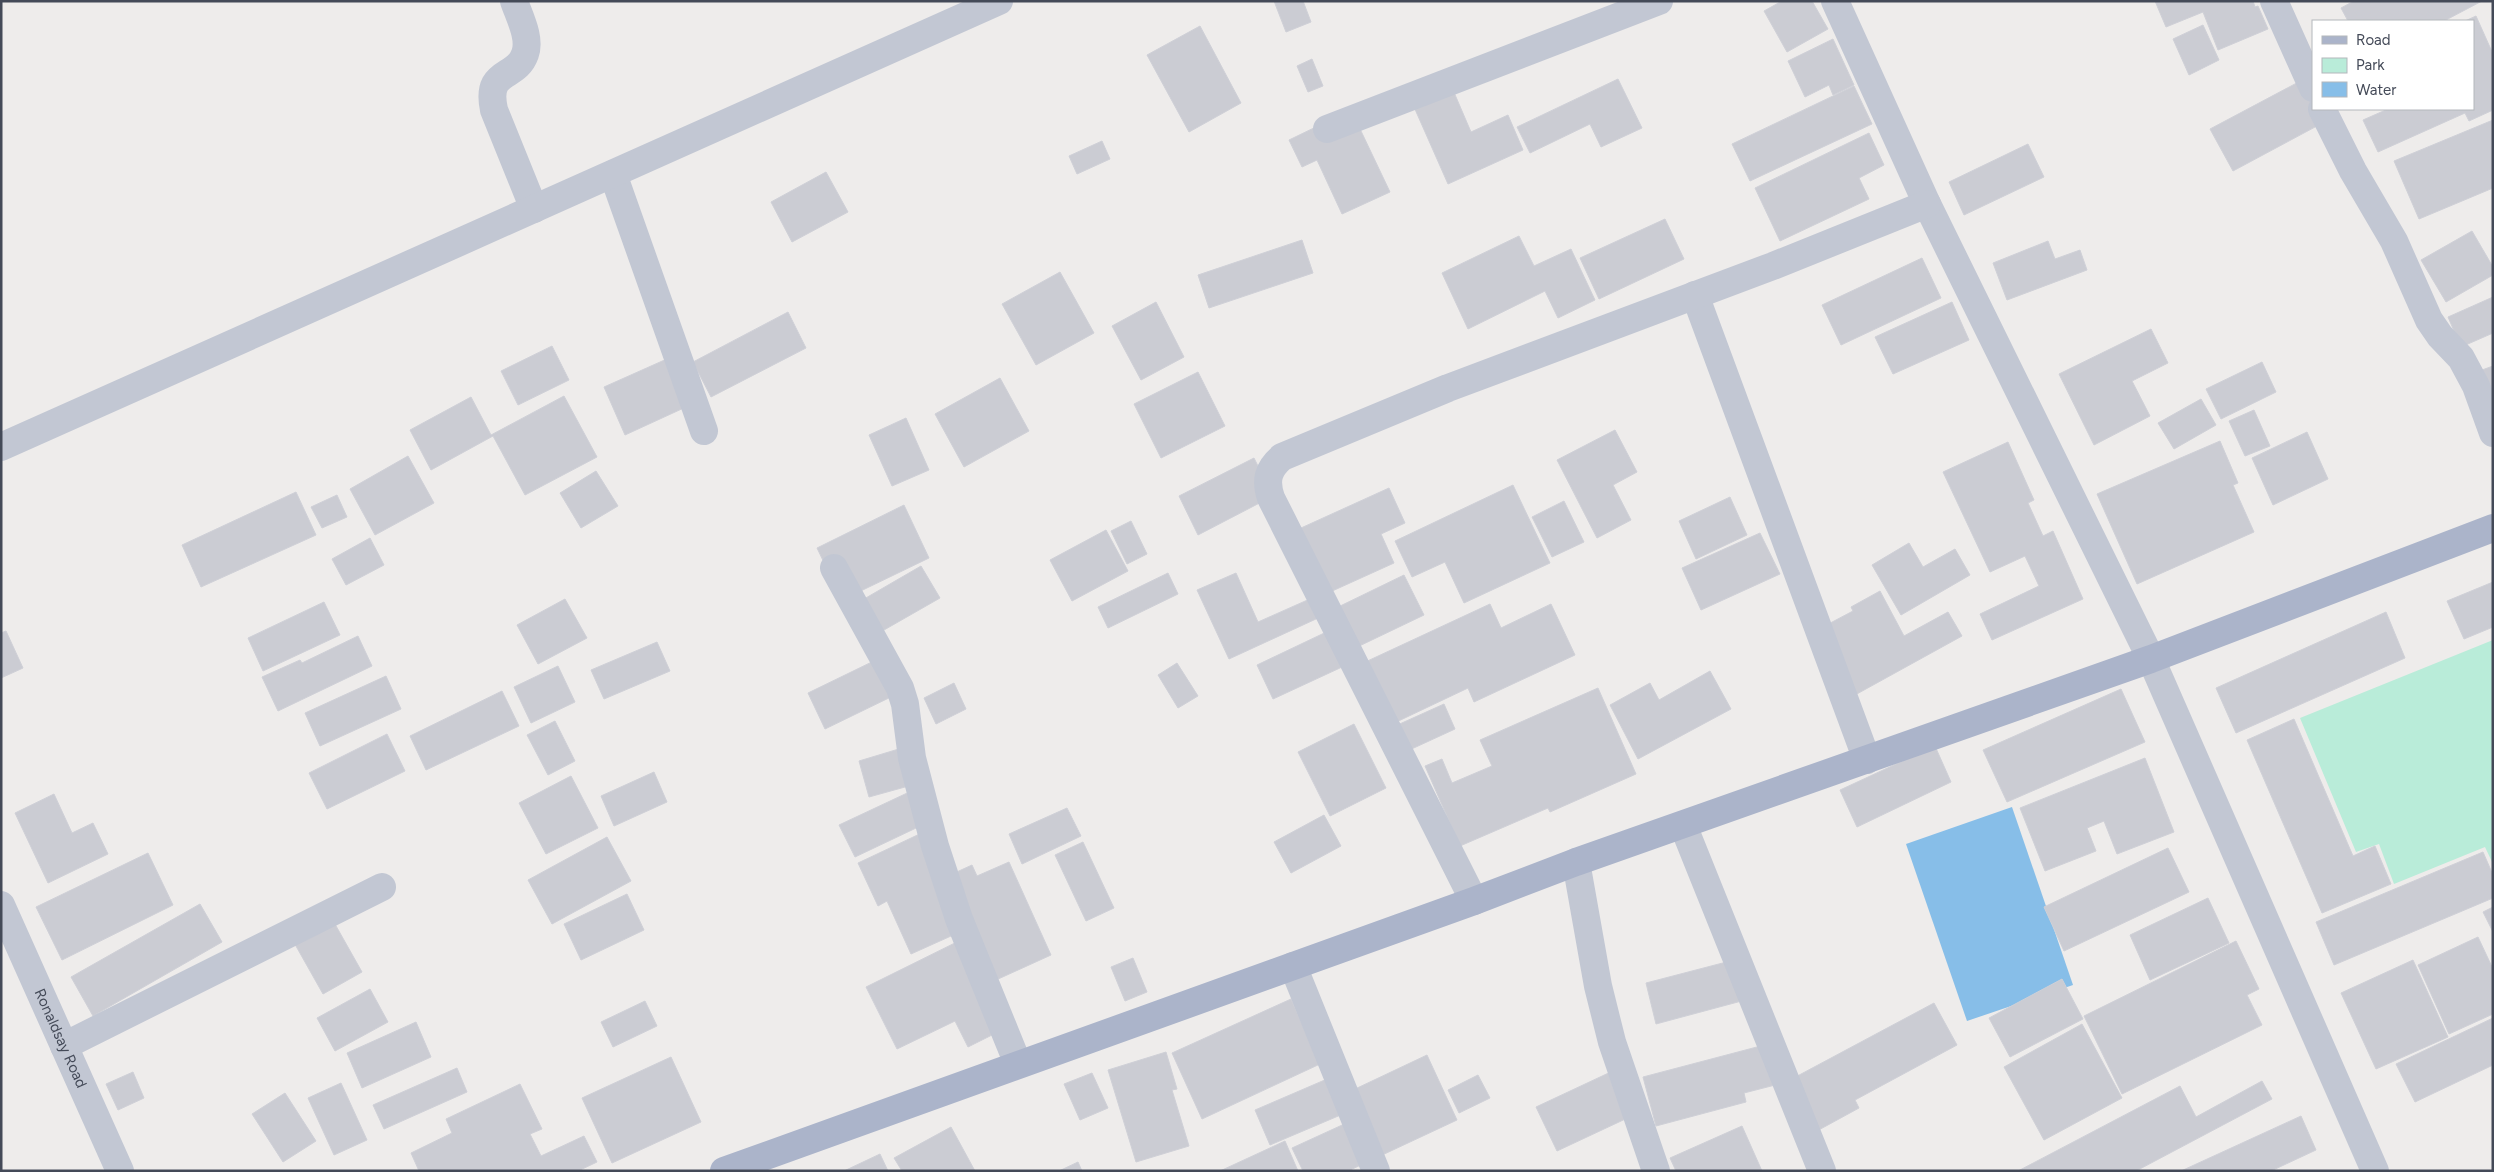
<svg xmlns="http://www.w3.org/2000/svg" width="2494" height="1172" font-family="Figtree,sans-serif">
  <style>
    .green { fill: #b9ecd9 }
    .water { fill: #87bee8 }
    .building { fill: #cbccd3; stroke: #cfd0d7 }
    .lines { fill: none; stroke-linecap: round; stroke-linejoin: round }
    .minor { stroke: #c2c7d3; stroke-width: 28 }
    .major { stroke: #abb4ca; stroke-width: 28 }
    .labels { text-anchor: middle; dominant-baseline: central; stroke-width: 4; stroke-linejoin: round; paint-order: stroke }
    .street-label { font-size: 15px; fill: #444a58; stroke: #fff }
  </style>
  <rect width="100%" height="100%" fill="#eeeceb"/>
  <path class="green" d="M 2493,640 L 2493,864 L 2485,847 L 2394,884 L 2379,844 L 2356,852 L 2300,718 Z"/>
  <path class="water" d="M 2012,807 L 2073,985 L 1967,1021 L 1906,844 Z"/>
  <path class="building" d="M 1274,1 L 1303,1 L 1311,22 L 1286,32 Z
    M 1782,1 L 1812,1 L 1828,29 L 1787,52 L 1764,11 Z
    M 2155,1 L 2253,1 L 2255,7 L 2258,6 L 2268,29 L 2218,50 L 2203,12 L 2166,27 Z
    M 2354,1 L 2482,1 L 2444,21 L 2348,21 L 2341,8 Z
    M 2476,16 L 2493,54 L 2493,110 L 2469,121 L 2465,113 L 2378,152 L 2363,120 L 2388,109 L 2473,109 L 2473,21 L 2465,21 Z
    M 2203,25 L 2219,60 L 2189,75 L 2173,39 Z
    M 1200,26 L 1241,103 L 1189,132 L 1147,55 Z
    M 1833,39 L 1854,85 L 1833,95 L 1829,85 L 1805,97 L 1788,61 Z
    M 1312,59 L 1323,86 L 1308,92 L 1297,66 Z
    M 2308,77 L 2330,119 L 2233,171 L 2210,129 Z
    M 1618,79 L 1642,128 L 1601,147 L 1590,124 L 1530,153 L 1517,127 Z
    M 1854,86 L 1872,124 L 1750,181 L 1732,144 Z
    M 1453,90 L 1471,132 L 1508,115 L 1523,150 L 1448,184 L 1414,107 Z
    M 1351,110 L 1390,192 L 1342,214 L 1317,160 L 1302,167 L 1289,140 Z
    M 2493,120 L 2493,188 L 2419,219 L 2394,161 Z
    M 1869,133 L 1884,165 L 1859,178 L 1869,199 L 1780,241 L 1755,188 Z
    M 1102,141 L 1110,159 L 1077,174 L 1069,156 Z
    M 2028,144 L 2044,177 L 1964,215 L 1949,182 Z
    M 826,172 L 848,212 L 792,242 L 771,202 Z
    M 1665,219 L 1684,259 L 1599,299 L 1580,258 Z
    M 2472,231 L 2493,267 L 2493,275 L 2446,302 L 2421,260 Z
    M 1519,236 L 1534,266 L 1571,249 L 1595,300 L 1558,318 L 1545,291 L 1468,329 L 1442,273 Z
    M 1302,240 L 1313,273 L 1209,308 L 1198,275 Z
    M 2048,241 L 2055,259 L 2080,250 L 2087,270 L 2007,300 L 1993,263 Z
    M 1922,258 L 1941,298 L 1841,345 L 1822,305 Z
    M 1060,272 L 1094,333 L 1036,365 L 1002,304 Z
    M 2493,297 L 2493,333 L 2461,347 L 2448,317 Z
    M 1156,302 L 1184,357 L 1141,380 L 1112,326 Z
    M 1952,302 L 1969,340 L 1893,374 L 1875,337 Z
    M 788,312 L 806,348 L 711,397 L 693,362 Z
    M 2151,329 L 2168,363 L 2132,381 L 2150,416 L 2094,445 L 2059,374 Z
    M 552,346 L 569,380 L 518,405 L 501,371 Z
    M 678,354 L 699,401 L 625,435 L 604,387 Z
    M 2262,362 L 2276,392 L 2221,419 L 2206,389 Z
    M 2493,366 L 2493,394 L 2482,370 Z
    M 1198,372 L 1225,426 L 1161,458 L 1134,404 Z
    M 1000,378 L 1029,431 L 964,467 L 935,414 Z
    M 564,396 L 597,457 L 525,495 L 493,436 L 431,470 L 410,430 L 471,397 L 491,435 Z
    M 2201,399 L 2216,425 L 2174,449 L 2158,423 Z
    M 2254,410 L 2270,446 L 2245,456 L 2229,421 Z
    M 906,418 L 929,470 L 892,486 L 869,435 Z
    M 1615,430 L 1637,472 L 1613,485 L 1631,520 L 1597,538 L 1557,460 Z
    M 2307,432 L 2328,479 L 2273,505 L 2252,458 Z
    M 2220,441 L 2238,483 L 2233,485 L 2254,532 L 2137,584 L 2097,494 Z
    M 2008,442 L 2034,500 L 2028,503 L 2043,536 L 2053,531 L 2083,599 L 1992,640 L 1980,614 L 2039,586 L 2025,556 L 1990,572 L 1943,472 Z
    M 408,456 L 434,503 L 375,535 L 350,489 Z
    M 1254,458 L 1273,496 L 1198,535 L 1179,496 Z
    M 596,471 L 618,506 L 581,528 L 560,493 Z
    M 1513,485 L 1550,563 L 1464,603 L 1445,562 L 1412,577 L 1395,541 Z
    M 1389,488 L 1405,523 L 1381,534 L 1394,563 L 1330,592 L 1301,528 Z
    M 296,492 L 316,535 L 201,587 L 182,545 Z
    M 337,495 L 347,517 L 322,528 L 311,507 Z
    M 1730,497 L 1747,535 L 1696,559 L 1679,521 Z
    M 1564,501 L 1584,542 L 1552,557 L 1532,517 Z
    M 904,505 L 929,558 L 842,600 L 817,548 Z
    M 1131,521 L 1147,554 L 1127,564 L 1111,531 Z
    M 1106,530 L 1128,571 L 1072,601 L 1050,560 Z
    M 1760,533 L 1780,574 L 1701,610 L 1682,568 Z
    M 370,538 L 384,565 L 346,585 L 332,559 Z
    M 1909,543 L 1923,567 L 1955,549 L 1970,575 L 1901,615 L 1872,565 Z
    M 921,566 L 940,598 L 870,638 L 852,606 Z
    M 1168,573 L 1178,594 L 1108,628 L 1098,607 Z
    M 1236,573 L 1258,622 L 1321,594 L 1329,613 L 1229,659 L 1197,590 Z
    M 1404,575 L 1424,615 L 1353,649 L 1334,609 Z
    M 2493,582 L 2493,627 L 2464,639 L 2447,601 Z
    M 1880,591 L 1904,636 L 1948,612 L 1962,636 L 1855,695 L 1819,629 L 1853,611 L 1851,607 Z
    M 565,599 L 587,638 L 538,664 L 517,625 Z
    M 324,602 L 340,635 L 263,671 L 248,638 Z
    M 1490,604 L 1501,628 L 1551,604 L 1575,655 L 1474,702 L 1468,688 L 1390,725 L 1361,664 Z
    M 2386,612 L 2405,658 L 2236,733 L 2216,688 Z
    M 1339,626 L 1355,661 L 1273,699 L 1257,665 Z
    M 6,631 L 23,668 L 1,678 L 1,633 Z
    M 358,636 L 372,666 L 278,711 L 262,677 L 300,660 L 302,663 Z
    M 657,642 L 670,671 L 604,699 L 591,670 Z
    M 880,658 L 897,694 L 825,729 L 808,693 Z
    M 1177,663 L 1198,696 L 1178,708 L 1158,675 Z
    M 558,666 L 575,702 L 531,723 L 514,687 Z
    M 1710,671 L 1731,709 L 1638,759 L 1610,705 L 1650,683 L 1659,700 Z
    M 386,676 L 401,709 L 320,746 L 305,713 Z
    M 954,683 L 966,709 L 936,724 L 924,698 Z
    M 1598,688 L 1636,774 L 1550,812 L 1548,808 L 1460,846 L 1425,766 L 1442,759 L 1452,783 L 1492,766 L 1480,740 Z
    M 2121,689 L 2145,742 L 2007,802 L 1983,750 Z
    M 502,691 L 519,726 L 426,770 L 410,736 Z
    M 1444,704 L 1455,729 L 1405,752 L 1393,727 Z
    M 2294,719 L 2353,856 L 2375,846 L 2391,884 L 2322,913 L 2247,740 Z
    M 555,721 L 575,761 L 548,775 L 527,735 Z
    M 1354,724 L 1386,788 L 1330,816 L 1298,752 Z
    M 387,734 L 405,771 L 327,809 L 309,773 Z
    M 912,745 L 923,782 L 869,797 L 859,761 Z
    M 1935,746 L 1951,782 L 1857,827 L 1840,790 Z
    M 2145,758 L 2174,832 L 2117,854 L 2104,821 L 2087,828 L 2096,851 L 2045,871 L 2020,808 Z
    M 654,772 L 667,802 L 614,826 L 601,796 Z
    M 571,776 L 598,828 L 546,854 L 519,803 Z
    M 920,787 L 935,819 L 855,857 L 839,825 Z
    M 54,794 L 72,833 L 93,823 L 108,854 L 48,883 L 15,813 Z
    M 1067,808 L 1081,836 L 1022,864 L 1009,834 Z
    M 1324,815 L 1341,846 L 1291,873 L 1274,842 Z
    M 926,831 L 971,927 L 911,954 L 887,901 L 878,906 L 858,863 Z
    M 607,837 L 631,881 L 552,924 L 528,880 Z
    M 1083,842 L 1114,908 L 1086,921 L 1055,855 Z
    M 2168,848 L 2189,892 L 2064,951 L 2044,907 Z
    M 2483,852 L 2493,875 L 2493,898 L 2334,965 L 2316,922 Z
    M 148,853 L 173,905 L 62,960 L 36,907 Z
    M 1009,862 L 1051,955 L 996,980 L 948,876 L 972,865 L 977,876 Z
    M 627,894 L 644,930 L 581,960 L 564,924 Z
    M 2208,898 L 2229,943 L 2150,980 L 2130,935 Z
    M 200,904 L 222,942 L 93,1016 L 71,977 Z
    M 2493,907 L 2493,932 L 2483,912 Z
    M 331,917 L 362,972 L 323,994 L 292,939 Z
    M 971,935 L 1008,1027 L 968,1047 L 955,1021 L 897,1049 L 866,987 Z
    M 2478,937 L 2493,969 L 2493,1014 L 2449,1034 L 2418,965 Z
    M 2236,941 L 2259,989 L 2247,995 L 2262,1025 L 2122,1094 L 2084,1016 Z
    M 1133,958 L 1147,992 L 1125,1001 L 1111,967 Z
    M 1738,959 L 1749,999 L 1656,1024 L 1646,983 Z
    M 2413,960 L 2448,1037 L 2376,1069 L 2341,993 Z
    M 2062,979 L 2083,1019 L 2010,1057 L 1989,1018 Z
    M 370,989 L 388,1022 L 335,1051 L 317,1018 Z
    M 1291,999 L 1320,1064 L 1202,1119 L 1172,1053 Z
    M 645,1001 L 657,1026 L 613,1047 L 601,1022 Z
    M 1934,1003 L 1957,1045 L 1855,1100 L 1859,1108 L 1815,1132 L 1788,1081 Z
    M 2493,1018 L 2493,1065 L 2415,1102 L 2396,1064 Z
    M 416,1022 L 431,1057 L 362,1088 L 347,1053 Z
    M 2082,1024 L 2122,1098 L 2044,1140 L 2004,1067 Z
    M 1772,1043 L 1783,1083 L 1744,1093 L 1746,1102 L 1656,1126 L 1643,1077 Z
    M 1166,1052 L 1177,1089 L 1172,1090 L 1189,1146 L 1136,1162 L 1108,1070 Z
    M 1427,1055 L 1457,1120 L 1348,1171 L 1303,1171 L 1292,1148 L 1364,1115 L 1353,1090 Z
    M 671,1057 L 701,1122 L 612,1163 L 582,1098 Z
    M 457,1068 L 467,1092 L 384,1129 L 373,1105 Z
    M 1615,1070 L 1636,1114 L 1557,1151 L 1536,1107 Z
    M 133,1072 L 144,1098 L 118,1110 L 106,1084 Z
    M 1092,1073 L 1108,1108 L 1080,1120 L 1064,1084 Z
    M 1478,1075 L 1490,1098 L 1459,1113 L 1448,1090 Z
    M 1334,1076 L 1350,1111 L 1270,1145 L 1255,1110 Z
    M 2262,1081 L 2272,1099 L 2136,1171 L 2018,1171 L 2180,1086 L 2196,1117 Z
    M 341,1083 L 367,1140 L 334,1155 L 308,1098 Z
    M 520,1084 L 542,1129 L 530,1134 L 541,1156 L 584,1136 L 597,1162 L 578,1171 L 419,1171 L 411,1153 L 452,1133 L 446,1119 Z
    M 285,1093 L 316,1141 L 283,1162 L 252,1114 Z
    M 2301,1116 L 2316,1150 L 2271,1171 L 2181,1171 Z
    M 1742,1126 L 1762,1171 L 1676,1171 L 1670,1158 Z
    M 951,1127 L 975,1171 L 902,1171 L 894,1158 Z
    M 1285,1141 L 1298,1171 L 1220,1171 Z
    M 880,1154 L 888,1171 L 844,1171 Z
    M 1078,1162 L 1082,1171 L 1059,1171 Z"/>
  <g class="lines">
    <g class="minor">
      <path d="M 514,1 C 519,16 531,38 525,54 C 516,80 485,68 494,110 L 534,209"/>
      <path d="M 1835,1 L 1927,204 L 2151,659 L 2375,1171"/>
      <path d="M 2274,1 L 2313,88"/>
      <path d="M 2322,109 L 2353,171 L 2394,241 L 2429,320 L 2440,336 L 2461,358 L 2476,386 L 2493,433"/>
      <path d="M 1327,129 L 1659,1"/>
      <path d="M 613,174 L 704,431"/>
      <path d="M 1695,295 L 1867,760"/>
      <path d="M 1,447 L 999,1"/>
      <path d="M 834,568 L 900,688 L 905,704 L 912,758 L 935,846 L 959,919 L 1018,1064"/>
      <path d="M 1683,825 L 1822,1171"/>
      <path d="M 1576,862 L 1598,986 L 1612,1042 L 1656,1171"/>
      <path d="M 1474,901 L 1271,498 C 1265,480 1268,469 1282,457 L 1448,388 L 1773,266 L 1927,204"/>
      <path id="s1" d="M 1,905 L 120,1171"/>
      <path d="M 1293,966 L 1376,1171"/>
      <path d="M 64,1046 L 382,887"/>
    </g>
    <path class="major" d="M 724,1171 L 1474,901 L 1576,862 L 2151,659 L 2493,528"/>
  </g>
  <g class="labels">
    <g class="street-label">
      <text stroke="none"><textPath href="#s1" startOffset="146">Ronaldsay Road</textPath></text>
    </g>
  </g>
  <rect width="2494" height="1172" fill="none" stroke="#444a58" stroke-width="5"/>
  <rect x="2312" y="20" width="162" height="90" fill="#ffffff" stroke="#b4b7bc"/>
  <rect x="2322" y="36" width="25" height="8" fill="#abb4ca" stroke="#b4b7bc"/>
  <text x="2356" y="45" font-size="15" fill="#444a58">Road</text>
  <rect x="2322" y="58" width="25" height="15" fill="#b9ecd9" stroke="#b4b7bc"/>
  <text x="2356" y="70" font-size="15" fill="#444a58">Park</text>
  <rect x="2322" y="82" width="25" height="15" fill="#87bee8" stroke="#b4b7bc"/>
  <text x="2356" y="95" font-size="15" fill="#444a58">Water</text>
</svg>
